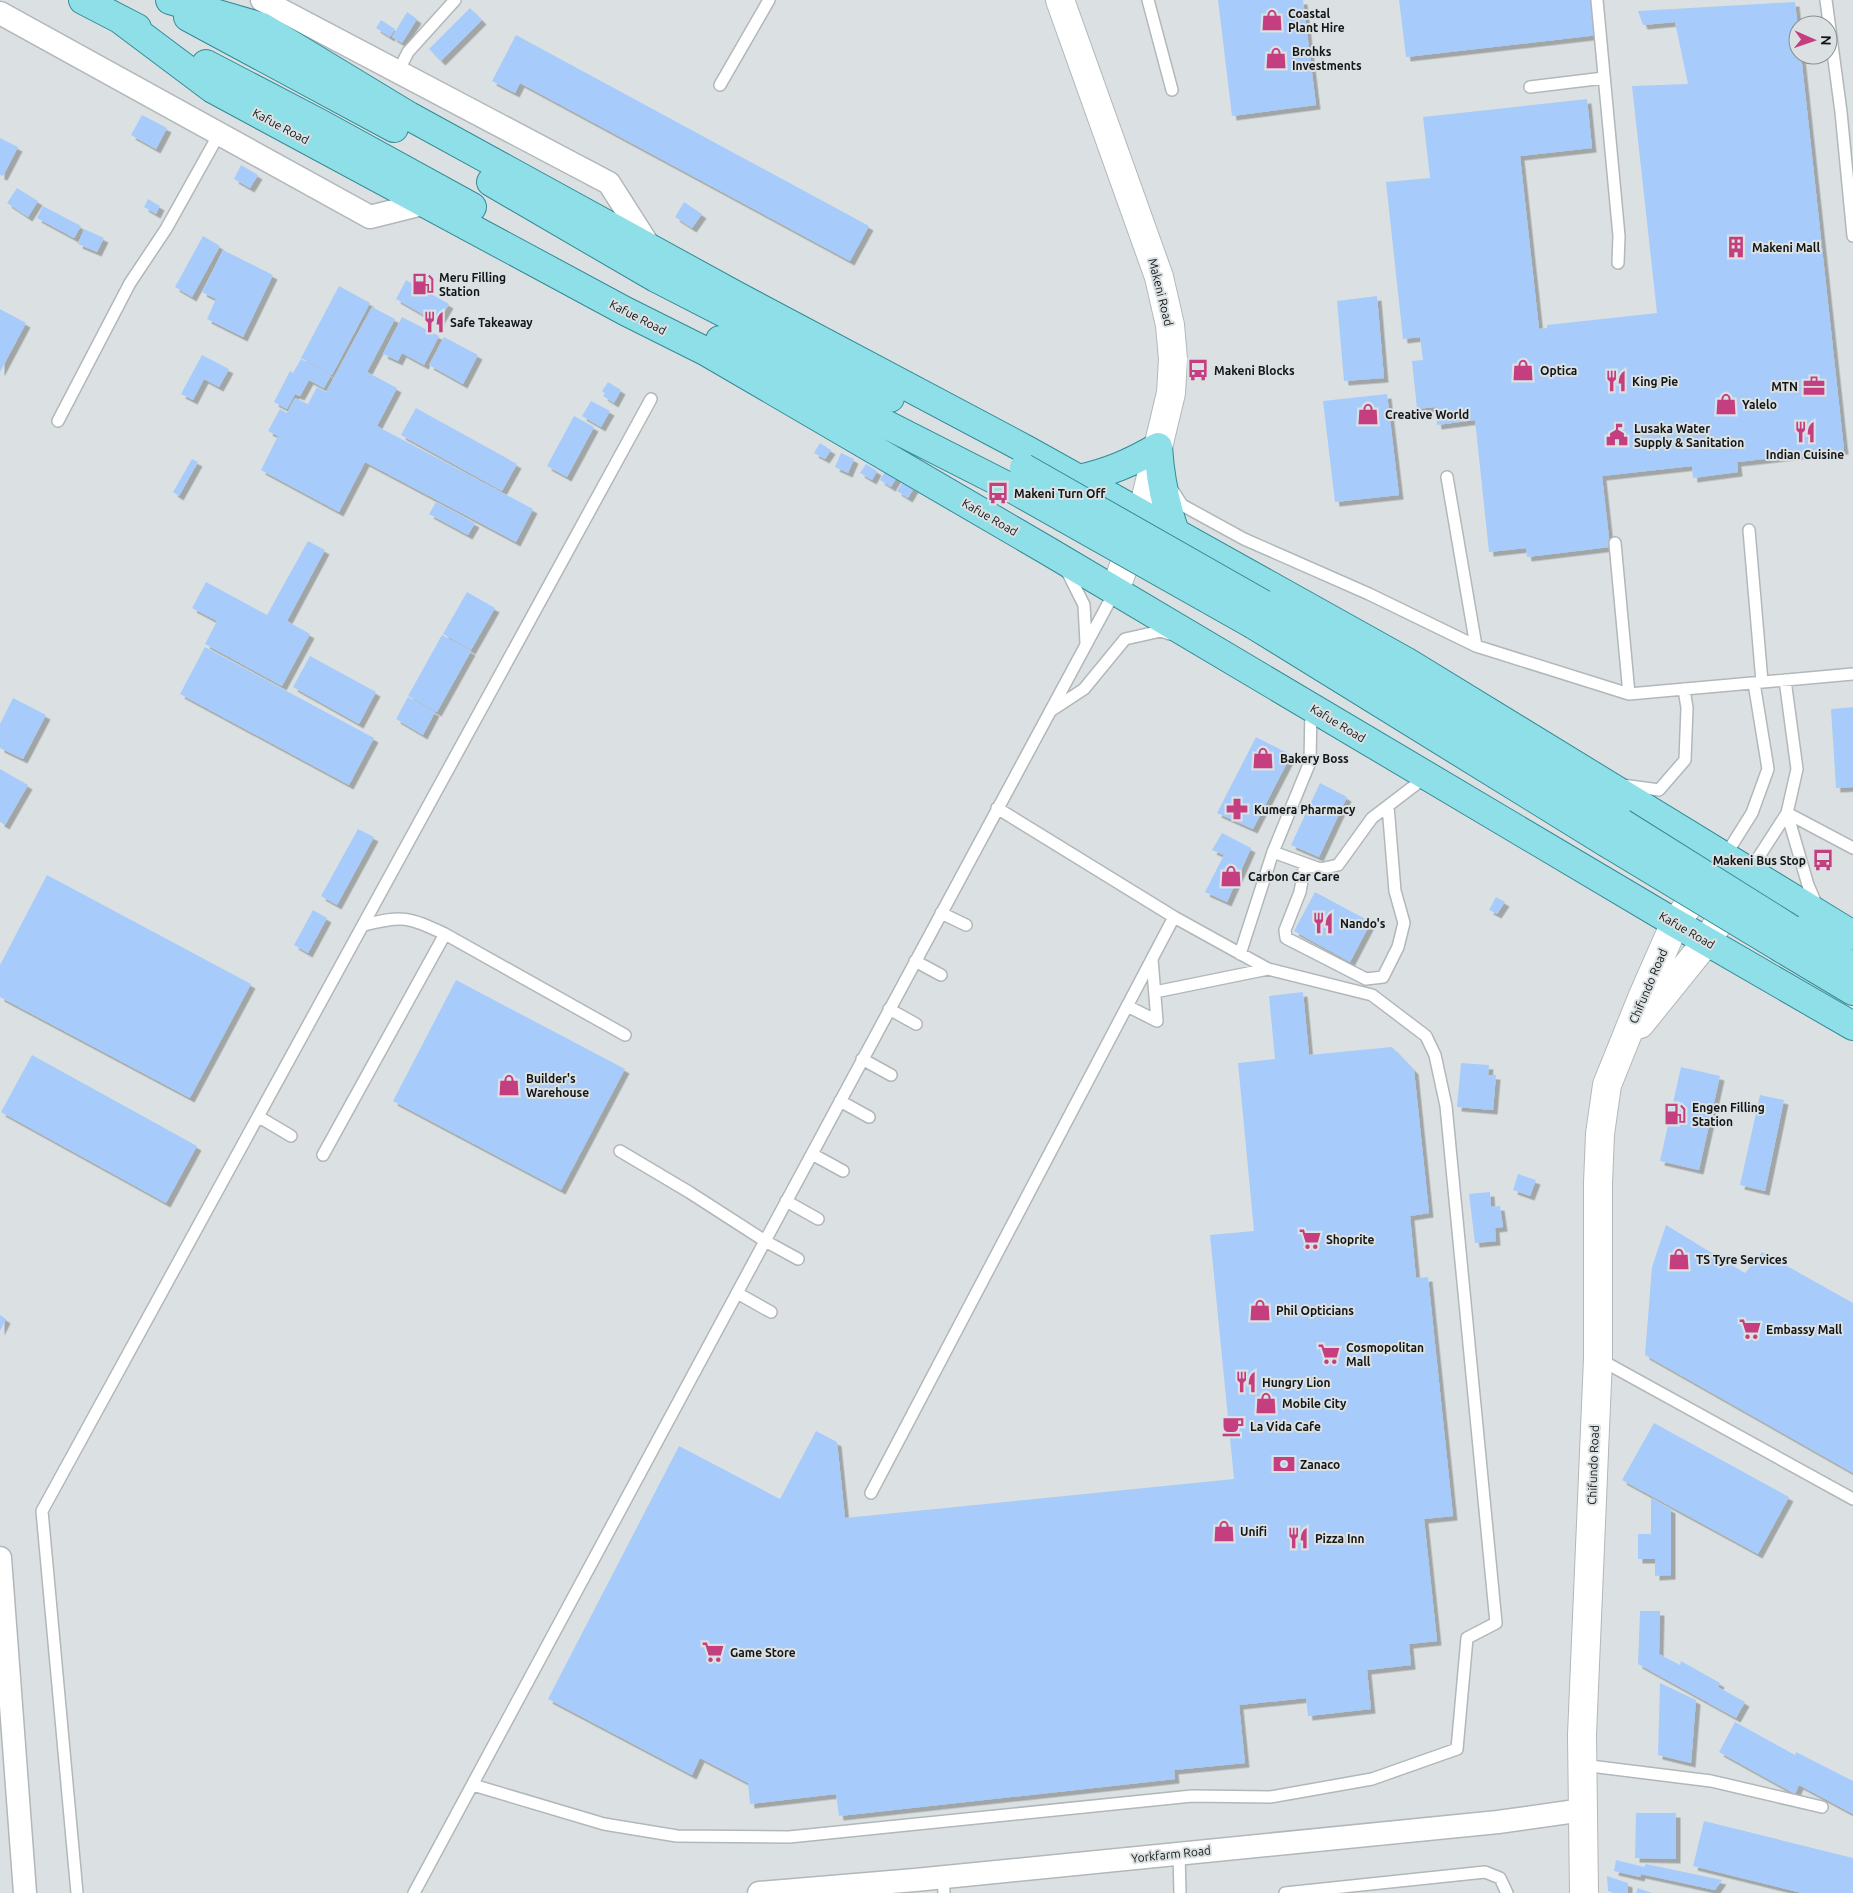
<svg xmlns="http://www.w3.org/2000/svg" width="1853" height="1893" font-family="Ubuntu,sans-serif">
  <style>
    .building { fill: #a7ccfb; filter: url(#shadow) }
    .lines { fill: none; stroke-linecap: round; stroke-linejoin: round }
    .service-casing { stroke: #b2b7ba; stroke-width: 14 }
    .minor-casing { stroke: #b2b7ba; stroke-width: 25 }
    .tertiary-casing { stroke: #b2b7ba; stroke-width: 30 }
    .secondary-casing { stroke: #b2b7ba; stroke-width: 30 }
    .primary-casing { stroke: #328b95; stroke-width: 30 }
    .service { stroke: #fff; stroke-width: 11 }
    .minor { stroke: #fff; stroke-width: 22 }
    .tertiary { stroke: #fff; stroke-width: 28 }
    .secondary { stroke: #fff; stroke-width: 28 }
    .primary { stroke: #8edfe8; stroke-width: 28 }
    .primary-bridge-casing { stroke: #328b95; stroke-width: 30; stroke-linecap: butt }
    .primary-bridge { stroke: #8edfe8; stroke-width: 28 }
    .labels { text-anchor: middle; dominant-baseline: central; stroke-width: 4; stroke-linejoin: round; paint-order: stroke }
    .poi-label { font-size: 12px; font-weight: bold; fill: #131516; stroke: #dbe1e3; text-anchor: start }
    .street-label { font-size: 12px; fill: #131516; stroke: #dbe1e3 }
  </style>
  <defs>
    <filter id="shadow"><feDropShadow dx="4.5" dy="4.5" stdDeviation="0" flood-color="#0004"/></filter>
  </defs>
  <rect width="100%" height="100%" fill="#dbe1e3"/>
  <path class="building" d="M 1218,0 L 1303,0 L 1316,105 L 1232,116 Z
    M 1399,0 L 1594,0 L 1598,35 L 1406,57 Z
    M 1795,2 L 1798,29 L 1798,55 L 1801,55 L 1844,450 L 1737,462 L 1738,472 L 1693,478 L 1692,466 L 1602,476 L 1610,547 L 1527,557 L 1526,548 L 1489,552 L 1475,420 L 1437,425 L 1435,407 L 1417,409 L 1412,361 L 1423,360 L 1420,337 L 1403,339 L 1386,182 L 1430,178 L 1423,117 L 1587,99 L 1592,148 L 1520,156 L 1539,329 L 1547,328 L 1547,325 L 1657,313 L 1632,86 L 1688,84 L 1675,22 L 1643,25 L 1638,11 Z
    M 470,8 L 482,20 L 441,61 L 429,49 Z
    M 407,12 L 417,19 L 402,43 L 392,37 Z
    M 381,20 L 395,29 L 390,37 L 376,28 Z
    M 516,35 L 869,226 L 850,261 L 520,83 L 515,93 L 492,81 Z
    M 142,115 L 167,128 L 156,149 L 131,135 Z
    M 0,138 L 18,147 L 3,176 L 0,175 Z
    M 241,165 L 258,175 L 250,188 L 234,179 Z
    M 17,188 L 38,201 L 28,217 L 7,203 Z
    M 148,199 L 160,206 L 156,214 L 144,207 Z
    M 684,202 L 702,214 L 692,228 L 675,217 Z
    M 43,206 L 81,226 L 74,238 L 37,218 Z
    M 84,229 L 104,238 L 97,252 L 78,244 Z
    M 203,236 L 220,246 L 192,297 L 175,287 Z
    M 223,250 L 273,275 L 243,337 L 207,319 L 216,299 L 202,292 Z
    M 406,280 L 449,304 L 438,323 L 396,299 Z
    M 339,286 L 370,303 L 332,375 L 301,358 Z
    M 1377,296 L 1384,378 L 1344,381 L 1337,301 Z
    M 372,307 L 395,319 L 367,372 L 397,388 L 377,426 L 341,407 L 533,509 L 516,542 L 365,462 L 339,512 L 261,470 L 278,436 L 268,431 L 280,409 L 287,413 L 295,398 L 308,404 L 317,387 L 326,392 Z
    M 0,309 L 26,323 L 0,372 Z
    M 402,317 L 439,336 L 424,365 L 402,353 L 398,361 L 383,354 Z
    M 444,337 L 478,355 L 463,384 L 429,365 Z
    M 202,355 L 229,369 L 219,387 L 204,379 L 193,400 L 181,394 Z
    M 301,359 L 331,375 L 324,388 L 309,380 L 300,396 L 295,394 L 287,409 L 274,402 L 290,371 L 293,373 Z
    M 608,382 L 621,390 L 614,403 L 603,396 L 605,393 L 602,391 Z
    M 1387,394 L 1399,495 L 1335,502 L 1323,401 Z
    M 591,401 L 610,411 L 601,427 L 582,416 Z
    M 416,408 L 517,464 L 502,491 L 401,435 Z
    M 574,416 L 594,427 L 567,477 L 547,466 Z
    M 820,443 L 831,450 L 825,459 L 814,453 Z
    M 841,453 L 854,459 L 848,473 L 835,467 Z
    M 192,459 L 198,462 L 179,496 L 173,492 Z
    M 866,464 L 877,471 L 872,480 L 860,473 Z
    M 886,470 L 897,477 L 891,487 L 880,480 Z
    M 903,482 L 914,488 L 908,498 L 897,491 Z
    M 436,502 L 475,523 L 468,535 L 429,514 Z
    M 308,541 L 325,550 L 287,621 L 310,634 L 282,686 L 205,644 L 217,621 L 192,608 L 206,582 L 267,615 Z
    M 467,592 L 495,608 L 471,650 L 443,634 Z
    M 442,635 L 471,651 L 437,712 L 408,696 Z
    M 205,647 L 374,738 L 349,785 L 180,694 Z
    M 310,656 L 376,692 L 359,724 L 293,687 Z
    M 408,697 L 435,712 L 423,735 L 396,719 Z
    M 13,698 L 46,715 L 23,759 L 0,748 L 0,724 Z
    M 1853,707 L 1853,787 L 1836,788 L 1831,709 Z
    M 1256,737 L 1291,755 L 1253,829 L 1217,813 Z
    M 0,769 L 28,785 L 5,825 L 0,822 Z
    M 1320,783 L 1347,797 L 1319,857 L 1291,845 Z
    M 358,829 L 374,837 L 337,905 L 321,896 Z
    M 1222,833 L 1251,848 L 1227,902 L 1205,892 L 1224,855 L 1212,850 Z
    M 47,875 L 251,984 L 190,1098 L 0,997 L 0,965 Z
    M 1315,892 L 1371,922 L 1350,962 L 1294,931 Z
    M 1496,897 L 1505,902 L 1497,914 L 1489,910 Z
    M 313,910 L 327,918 L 308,953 L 294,945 Z
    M 456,980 L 625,1069 L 561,1190 L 393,1101 Z
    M 1303,992 L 1309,1055 L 1392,1047 L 1414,1070 L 1429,1213 L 1410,1216 L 1416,1278 L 1428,1277 L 1453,1516 L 1424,1519 L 1437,1641 L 1409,1644 L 1411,1665 L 1367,1670 L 1371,1709 L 1308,1716 L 1306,1698 L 1239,1705 L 1245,1763 L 1174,1770 L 1175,1779 L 839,1816 L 836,1794 L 750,1804 L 748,1783 L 700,1758 L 692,1775 L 548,1699 L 679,1446 L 780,1499 L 816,1431 L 837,1442 L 845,1518 L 1234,1479 L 1210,1235 L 1254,1231 L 1238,1063 L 1275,1059 L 1269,996 Z
    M 32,1055 L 197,1146 L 166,1203 L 1,1112 Z
    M 1461,1063 L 1489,1065 L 1488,1075 L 1496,1075 L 1493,1110 L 1457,1107 Z
    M 1681,1067 L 1720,1076 L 1699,1170 L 1660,1161 Z
    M 1760,1095 L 1784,1100 L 1765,1191 L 1740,1185 Z
    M 1518,1174 L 1536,1180 L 1530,1196 L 1513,1190 Z
    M 1490,1192 L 1491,1207 L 1500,1206 L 1503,1227 L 1495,1228 L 1496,1241 L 1475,1243 L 1469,1194 Z
    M 1666,1225 L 1745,1273 L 1762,1252 L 1853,1303 L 1853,1473 L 1645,1355 L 1652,1267 Z
    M 0,1315 L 6,1319 L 0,1331 Z
    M 1654,1423 L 1789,1497 L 1758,1554 L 1622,1480 Z
    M 1651,1498 L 1671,1509 L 1671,1575 L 1655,1576 L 1655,1559 L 1638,1559 L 1638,1534 L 1651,1534 Z
    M 1640,1611 L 1660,1611 L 1659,1654 L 1680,1665 L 1681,1661 L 1720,1683 L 1718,1687 L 1745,1702 L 1736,1718 L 1638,1664 Z
    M 1660,1683 L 1696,1700 L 1691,1763 L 1658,1755 Z
    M 1735,1722 L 1795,1755 L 1796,1752 L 1853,1781 L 1853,1814 L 1799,1785 L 1795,1794 L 1719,1752 Z
    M 1636,1813 L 1676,1813 L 1676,1859 L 1635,1858 Z
    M 1704,1821 L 1853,1858 L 1853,1893 L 1802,1893 L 1693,1866 Z
    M 1616,1860 L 1644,1867 L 1646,1864 L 1722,1880 L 1715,1890 L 1641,1874 L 1640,1877 L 1614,1871 Z
    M 1607,1876 L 1628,1883 L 1628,1893 L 1614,1893 L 1608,1891 Z
    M 1638,1888 L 1652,1893 L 1636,1893 Z"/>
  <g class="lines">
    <g class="service-casing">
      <path id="service" d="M 1148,0 L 1172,90
        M 1597,0 L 1619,236 L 1618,263
        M 1826,0 L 1841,112 L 1853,236
        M 398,72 L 408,52 L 455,0
        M 720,85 L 769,0
        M 1530,87 L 1604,78
        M 58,421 L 130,283 L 166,229 L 219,134
        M 1447,477 L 1476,646 L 1629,694 L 1853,674
        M 1173,491 L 1182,505 L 1244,539 L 1369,594 L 1476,646
        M 1749,530 L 1762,682
        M 1615,543 L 1629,694
        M 1065,569 L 1069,575 L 1084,605 L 1086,643
        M 1311,709 L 1310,762 L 1273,852 L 1320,869 L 1338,865 L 1372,818 L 1427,776
        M 1052,710 L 1084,689 L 1125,639 L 1161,631 L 1170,634
        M 1622,785 L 1659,790 L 1685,760 L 1687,708 L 1684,689
        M 997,808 L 1174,917 L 1268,969
        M 1787,813 L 1808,885 L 1817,906
        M 1787,813 L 1853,848
        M 1725,856 L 1752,813 L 1768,769 L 1754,683
        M 1305,864 L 1300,892 L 1285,930 L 1286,938 L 1366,979 L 1383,977 L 1398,947 L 1404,923 L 1395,891 L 1388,806
        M 1749,872 L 1787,813 L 1797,769 L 1785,680
        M 941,913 L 966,925
        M 364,925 C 404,915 408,917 445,934
        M 1240,954 L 1273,852
        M 1152,959 L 1157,1021
        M 915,961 L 941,975
        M 1127,1006 L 1157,1021
        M 889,1009 L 916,1024
        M 862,1059 L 891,1075
        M 840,1101 L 869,1117
        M 259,1117 L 291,1136
        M 620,1151 L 689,1192 L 765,1241 L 798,1259
        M 812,1154 L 843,1171
        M 323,1155 L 445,934 L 625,1035
        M 786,1201 L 818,1219
        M 737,1293 L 771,1312
        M 1599,1359 L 1853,1499
        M 871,1493 L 1174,917
        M 1582,1765 L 1711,1781 L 1822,1807
        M 473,1785 L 604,1824 L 677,1836 L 789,1837 L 1192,1796 L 1270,1797 L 1372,1779 L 1457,1749 L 1467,1638 L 1496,1623 L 1446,1106 L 1435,1055 L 1426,1036 L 1372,995 L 1268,969 L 1155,992
        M 1179,1853 L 1180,1893
        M 943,1877 L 944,1893
        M 77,1893 L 42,1511 L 651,399
        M 414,1893 L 1115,591
        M 1285,1893 L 1485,1872 L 1500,1878 L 1507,1893"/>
    </g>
    <g class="minor-casing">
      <path id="minor" d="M 262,0 L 609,183 L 651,249
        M 0,13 L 370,217 L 426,203
        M 0,1558 L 25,1893
        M 759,1893 L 915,1880 L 1498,1822 L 1583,1810"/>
    </g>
    <g class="tertiary-casing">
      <path id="tertiary" d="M 1640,1024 L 1707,941 L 1736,894
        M 1584,1893 L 1582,1735 L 1598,1358 L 1598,1183 L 1600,1134 L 1607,1085 L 1642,998 L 1675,923 L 1710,877"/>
    </g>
    <g class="secondary-casing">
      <path id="secondary" d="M 1060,0 L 1159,277 L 1170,325 L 1173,359 L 1171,393 L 1142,514 L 1115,591"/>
    </g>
    <g class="primary-casing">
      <path id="primary" d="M 83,0 L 137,28
        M 170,0 L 262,27 L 409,116 L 737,296 L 1027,450 L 1407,662 L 1853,935
        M 188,17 L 394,128
        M 121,20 L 213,89 L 625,311 L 705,351 L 1048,551 L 1675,923 L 1853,1026
        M 206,64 L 321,124 L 472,207
        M 491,182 L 656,278 L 890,398
        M 720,340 L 1013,489
        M 1079,479 C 1109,472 1131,463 1158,447 C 1160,477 1165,504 1175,532
        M 1263,604 L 1622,823
        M 1254,625 L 1607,843
        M 1791,929 L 1853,966
        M 1781,948 L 1853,991"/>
    </g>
    <use href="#service" class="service"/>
    <use href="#minor" class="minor"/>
    <use href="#tertiary" class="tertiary"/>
    <use href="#secondary" class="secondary"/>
    <use href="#primary" class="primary"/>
    <g class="primary-bridge-casing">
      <path id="primary-bridge" d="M 1024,468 L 1263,604
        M 1013,489 L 1254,625
        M 1622,823 L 1791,929
        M 1607,843 L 1781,948"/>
    </g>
    <use href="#primary-bridge" class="primary-bridge"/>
  </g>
  <defs>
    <g id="shop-bare" transform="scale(1.725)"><path d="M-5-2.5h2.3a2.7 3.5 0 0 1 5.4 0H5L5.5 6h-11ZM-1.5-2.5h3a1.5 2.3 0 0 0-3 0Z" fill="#c53f80" stroke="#dbe1e3" stroke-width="2.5" paint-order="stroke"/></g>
    <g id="building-bare" transform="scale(1.725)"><path d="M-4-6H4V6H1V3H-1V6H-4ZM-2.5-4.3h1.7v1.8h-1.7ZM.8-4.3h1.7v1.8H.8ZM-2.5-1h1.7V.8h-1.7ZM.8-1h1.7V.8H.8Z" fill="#c53f80" stroke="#dbe1e3" stroke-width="2.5" paint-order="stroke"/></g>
    <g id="fuel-bare" transform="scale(1.725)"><path d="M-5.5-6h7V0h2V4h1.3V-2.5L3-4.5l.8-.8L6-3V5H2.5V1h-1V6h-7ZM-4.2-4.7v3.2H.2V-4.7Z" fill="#c53f80" stroke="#dbe1e3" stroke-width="2.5" paint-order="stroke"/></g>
    <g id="restaurant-bare" transform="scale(1.725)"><path d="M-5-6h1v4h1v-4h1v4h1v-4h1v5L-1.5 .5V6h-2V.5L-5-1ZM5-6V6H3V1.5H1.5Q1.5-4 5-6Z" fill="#c53f80" stroke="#dbe1e3" stroke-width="2.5" paint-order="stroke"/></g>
    <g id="bus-bare" transform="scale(1.725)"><path d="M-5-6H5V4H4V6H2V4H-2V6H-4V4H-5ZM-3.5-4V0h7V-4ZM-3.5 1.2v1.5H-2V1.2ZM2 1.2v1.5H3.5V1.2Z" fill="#c53f80" stroke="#dbe1e3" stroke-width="2.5" paint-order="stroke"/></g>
    <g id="office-bare" transform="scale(1.725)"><path d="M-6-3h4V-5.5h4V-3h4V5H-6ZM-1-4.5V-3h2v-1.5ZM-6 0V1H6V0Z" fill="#c53f80" stroke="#dbe1e3" stroke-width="2.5" paint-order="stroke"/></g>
    <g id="civic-bare" transform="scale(1.725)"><path d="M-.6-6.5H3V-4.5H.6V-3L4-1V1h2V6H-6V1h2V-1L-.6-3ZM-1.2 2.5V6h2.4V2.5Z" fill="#c53f80" stroke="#dbe1e3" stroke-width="2.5" paint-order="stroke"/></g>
    <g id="pharmacy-bare" transform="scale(1.725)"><path d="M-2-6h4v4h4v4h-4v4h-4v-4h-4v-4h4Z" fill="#c53f80" stroke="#dbe1e3" stroke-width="2.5" paint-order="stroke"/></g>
    <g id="supermarket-bare" transform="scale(1.725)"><path d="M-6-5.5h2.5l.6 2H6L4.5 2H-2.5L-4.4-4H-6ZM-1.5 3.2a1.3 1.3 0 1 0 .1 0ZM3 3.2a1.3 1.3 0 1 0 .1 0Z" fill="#c53f80" stroke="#dbe1e3" stroke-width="2.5" paint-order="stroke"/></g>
    <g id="cafe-bare" transform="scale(1.725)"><path d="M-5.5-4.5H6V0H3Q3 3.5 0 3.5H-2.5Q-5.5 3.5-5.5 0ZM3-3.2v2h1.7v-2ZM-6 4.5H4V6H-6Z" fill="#c53f80" stroke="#dbe1e3" stroke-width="2.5" paint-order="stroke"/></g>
    <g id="bank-bare" transform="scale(1.725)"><path d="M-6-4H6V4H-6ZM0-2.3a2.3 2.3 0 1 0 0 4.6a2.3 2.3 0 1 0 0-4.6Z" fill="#c53f80" stroke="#dbe1e3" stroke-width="2.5" paint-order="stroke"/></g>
  </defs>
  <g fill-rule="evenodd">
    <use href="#shop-bare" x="1272" y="20"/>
    <use href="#shop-bare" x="1276" y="58"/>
    <use href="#building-bare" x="1736" y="247"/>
    <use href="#fuel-bare" x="423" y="284"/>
    <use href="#restaurant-bare" x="434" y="322"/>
    <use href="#bus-bare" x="1198" y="370"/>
    <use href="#shop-bare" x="1523" y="370"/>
    <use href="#restaurant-bare" x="1616" y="381"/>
    <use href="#office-bare" x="1814" y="386"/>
    <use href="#shop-bare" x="1726" y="404"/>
    <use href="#shop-bare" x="1368" y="414"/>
    <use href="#restaurant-bare" x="1805" y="432"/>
    <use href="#civic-bare" x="1617" y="435"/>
    <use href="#bus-bare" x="998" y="493"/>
    <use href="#shop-bare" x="1263" y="758"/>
    <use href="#pharmacy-bare" x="1237" y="809"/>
    <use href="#bus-bare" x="1823" y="860"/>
    <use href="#shop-bare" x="1231" y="876"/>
    <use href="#restaurant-bare" x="1323" y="923"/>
    <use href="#shop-bare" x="509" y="1085"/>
    <use href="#fuel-bare" x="1675" y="1114"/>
    <use href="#supermarket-bare" x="1310" y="1239"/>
    <use href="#shop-bare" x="1679" y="1259"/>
    <use href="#shop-bare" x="1260" y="1310"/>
    <use href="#supermarket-bare" x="1750" y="1329"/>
    <use href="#supermarket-bare" x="1329" y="1354"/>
    <use href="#restaurant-bare" x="1246" y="1382"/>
    <use href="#shop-bare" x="1266" y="1403"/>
    <use href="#cafe-bare" x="1233" y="1426"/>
    <use href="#bank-bare" x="1284" y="1464"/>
    <use href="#shop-bare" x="1224" y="1531"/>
    <use href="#restaurant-bare" x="1298" y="1538"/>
    <use href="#supermarket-bare" x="713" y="1652"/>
  </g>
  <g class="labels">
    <g class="poi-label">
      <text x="1288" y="13">Coastal<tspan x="1288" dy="14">Plant Hire</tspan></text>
      <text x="1292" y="51">Brohks<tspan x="1292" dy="14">Investments</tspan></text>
      <text x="1752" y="247">Makeni Mall</text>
      <text x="439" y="277">Meru Filling<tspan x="439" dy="14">Station</tspan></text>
      <text x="450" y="322">Safe Takeaway</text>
      <text x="1214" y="370">Makeni Blocks</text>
      <text x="1540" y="370">Optica</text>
      <text x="1632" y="381">King Pie</text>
      <text x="1798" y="386" text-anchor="end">MTN</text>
      <text x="1742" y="404">Yalelo</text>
      <text x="1385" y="414">Creative World</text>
      <text x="1634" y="428">Lusaka Water<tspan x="1634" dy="14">Supply &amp; Sanitation</tspan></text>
      <text x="1805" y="454" text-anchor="middle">Indian Cuisine</text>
      <text x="1014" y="493">Makeni Turn Off</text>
      <text x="1280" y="758">Bakery Boss</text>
      <text x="1254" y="809">Kumera Pharmacy</text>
      <text x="1806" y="860" text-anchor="end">Makeni Bus Stop</text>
      <text x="1248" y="876">Carbon Car Care</text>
      <text x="1340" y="923">Nando's</text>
      <text x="526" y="1078">Builder's<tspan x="526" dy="14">Warehouse</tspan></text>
      <text x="1692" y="1107">Engen Filling<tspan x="1692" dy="14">Station</tspan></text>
      <text x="1326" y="1239">Shoprite</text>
      <text x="1696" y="1259">TS Tyre Services</text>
      <text x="1276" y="1310">Phil Opticians</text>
      <text x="1766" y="1329">Embassy Mall</text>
      <text x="1346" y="1347">Cosmopolitan<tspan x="1346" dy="14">Mall</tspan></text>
      <text x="1262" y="1382">Hungry Lion</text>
      <text x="1282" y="1403">Mobile City</text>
      <text x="1250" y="1426">La Vida Cafe</text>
      <text x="1300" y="1464">Zanaco</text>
      <text x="1240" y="1531">Unifi</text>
      <text x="1315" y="1538">Pizza Inn</text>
      <text x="730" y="1652">Game Store</text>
    </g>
    <g class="street-label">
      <text transform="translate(281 126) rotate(28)">Kafue Road</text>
      <text transform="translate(1161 292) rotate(76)">Makeni Road</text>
      <text transform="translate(638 317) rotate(27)">Kafue Road</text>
      <text transform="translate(990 517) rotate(30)">Kafue Road</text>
      <text transform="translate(1338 723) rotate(31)">Kafue Road</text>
      <text transform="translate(1687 930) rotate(30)">Kafue Road</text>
      <text transform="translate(1648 986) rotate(-67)">Chifundo Road</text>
      <text transform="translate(1593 1465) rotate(-88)">Chifundo Road</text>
      <text transform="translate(1171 1854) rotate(-6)">Yorkfarm Road</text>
    </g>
  </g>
  <g transform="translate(1813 40) rotate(92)"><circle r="24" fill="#dbe1e3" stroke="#8b8f91"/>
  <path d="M0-4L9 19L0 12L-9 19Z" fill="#c53f80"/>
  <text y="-8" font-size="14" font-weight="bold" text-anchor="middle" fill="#131516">N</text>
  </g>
</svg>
